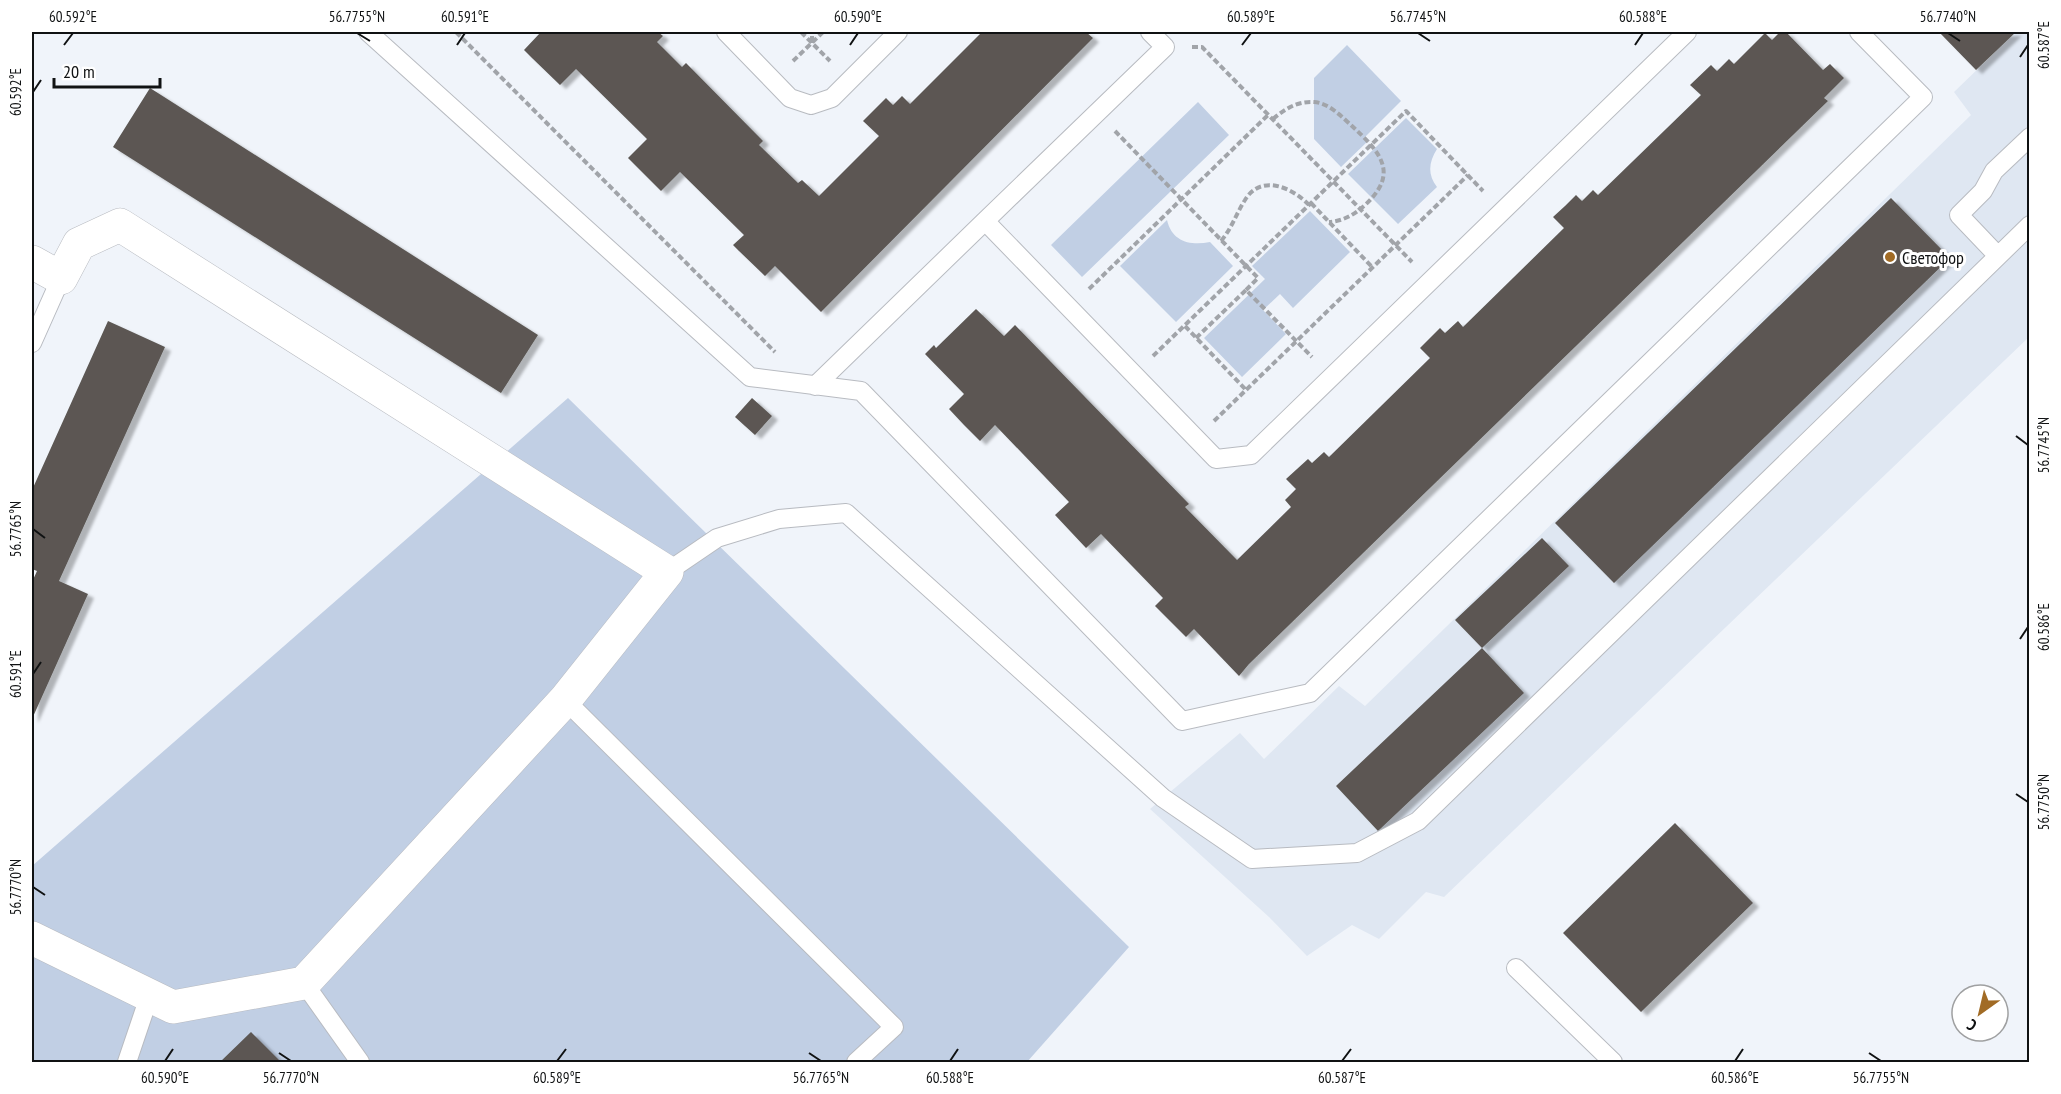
<svg xmlns="http://www.w3.org/2000/svg" width="2061" height="1094" font-family="'PT Sans Narrow',sans-serif">
  <style>
    .built { fill: #dfe7f2 }
    .green { fill: #c1cfe4 }
    .building { fill: #5b5753; filter: url(#shadow) }
    .lines { fill: none; stroke-linecap: round; stroke-linejoin: round }
    .lane-casing { stroke: #b8bbc1; stroke-width: 20 }
    .street-casing { stroke: #b8bbc1; stroke-width: 34 }
    .path { stroke: #a1a4a9; stroke-width: 4; stroke-dasharray: 6 3; stroke-linecap: butt }
    .lane { stroke: #fff; stroke-width: 18 }
    .street { stroke: #fff; stroke-width: 33 }
    .ticks { fill: none; stroke: #101213; stroke-width: 2 }
    .poi-dot { fill: #a16b25; stroke: #fff; stroke-width: 2 }
    .labels { text-anchor: middle; dominant-baseline: central; stroke-width: 6; stroke-linejoin: round; paint-order: stroke }
    .poi-label { font-size: 18px; fill: #101213; stroke: #fff; text-anchor: start }
    .neatline { fill: none; stroke: #101213; stroke-width: 2 }
    .ticks-label { font-size: 15px; text-anchor: middle; fill: #101213 }
  </style>
  <defs>
    <filter id="shadow"><feDropShadow dx="6" dy="4" stdDeviation="1.5" flood-color="#0004"/></filter>
  </defs>
  <rect width="100%" height="100%" fill="#f0f4fa"/>
  <path class="built" d="M 2016,32 L 2029,32 L 2029,337 L 1444,897 L 1426,892 L 1379,939 L 1352,925 L 1307,956 L 1269,917 L 1150,809 L 1240,733 L 1264,759 L 1339,686 L 1365,706 L 1971,115 L 1954,92 Z"/>
  <path class="green" d="M 1347,45 L 1401,101 L 1364,138 L 1367,142 L 1341,167 L 1314,139 L 1314,78 Z
    M 1198,102 L 1229,135 L 1082,277 L 1051,245 Z
    M 1406,118 L 1437,149 C 1429,162 1427,174 1437,187 L 1398,224 L 1348,174 Z
    M 1310,211 L 1350,252 L 1293,308 L 1280,294 L 1263,310 L 1286,334 L 1242,377 L 1204,338 L 1265,279 L 1252,266 Z
    M 1167,220 C 1172,242 1191,246 1210,242 L 1233,266 L 1176,322 L 1120,266 Z
    M 568,398 L 1129,947 L 1027,1062 L 32,1062 L 32,866 Z"/>
  <path class="building" d="M 538,32 L 658,32 L 663,36 L 657,42 L 682,67 L 686,63 L 763,141 L 759,145 L 798,183 L 802,180 L 819,196 L 879,136 L 863,121 L 886,98 L 893,105 L 902,96 L 910,104 L 981,33 L 979,32 L 1086,32 L 1093,38 L 821,312 L 775,266 L 765,276 L 739,251 L 733,245 L 744,235 L 680,172 L 661,191 L 628,158 L 647,139 L 576,69 L 560,85 L 532,58 L 524,50 L 540,33 Z
    M 1780,32 L 1786,32 L 1823,70 L 1830,64 L 1844,78 L 1824,98 L 1828,101 L 1249,664 L 1239,676 L 1194,629 L 1186,637 L 1155,606 L 1163,598 L 1101,534 L 1086,548 L 1055,515 L 1069,502 L 995,425 L 980,441 L 964,425 L 949,409 L 964,394 L 925,354 L 934,345 L 936,348 L 976,309 L 1004,336 L 1015,325 L 1189,504 L 1185,507 L 1237,560 L 1291,507 L 1285,500 L 1296,489 L 1286,479 L 1308,459 L 1312,463 L 1324,452 L 1329,457 L 1430,358 L 1420,348 L 1440,328 L 1445,333 L 1458,321 L 1463,327 L 1564,228 L 1553,217 L 1565,206 L 1576,195 L 1582,201 L 1593,190 L 1598,195 L 1701,95 L 1690,85 L 1711,65 L 1717,71 L 1729,59 L 1734,64 L 1765,33 L 1772,40 Z
    M 1939,32 L 2016,32 L 1976,70 Z
    M 150,88 L 538,335 L 501,393 L 113,147 Z
    M 1891,198 L 1950,258 L 1614,583 L 1555,523 Z
    M 108,321 L 165,347 L 59,581 L 88,594 L 32,719 L 32,582 L 37,571 L 32,569 L 32,490 Z
    M 752,398 L 772,416 L 755,435 L 735,417 Z
    M 1542,538 L 1569,566 L 1482,648 L 1455,620 Z
    M 1482,648 L 1524,693 L 1378,831 L 1336,786 Z
    M 1675,823 L 1753,903 L 1641,1012 L 1563,933 Z
    M 251,1032 L 281,1062 L 220,1062 Z"/>
  <g class="lines">
    <g class="lane-casing">
      <path id="lane" d="M 368,32 L 750,377 L 861,391 L 1182,721 L 1310,693 L 1923,97 L 1859,32
        M 726,32 L 790,98 L 811,105 L 832,98 L 898,32
        M 985,221 L 1165,47 L 1150,32
        M 1998,256 L 1959,215 L 1983,191 L 1994,171 L 2030,137
        M 32,343 L 61,278
        M 815,386 L 985,221 L 1216,459 L 1251,455 L 1687,32
        M 667,572 L 717,538 L 779,519 L 846,513 L 1163,798 L 1252,859 L 1357,853 L 1418,821 L 2030,225
        M 565,700 L 894,1027 L 856,1062
        M 1516,968 L 1613,1062
        M 304,983 L 360,1062
        M 127,1062 L 150,994"/>
    </g>
    <g class="street-casing">
      <path id="street" d="M 32,262 L 61,278 L 79,244 L 120,225 L 667,572 L 565,700 L 304,983 L 173,1007 L 32,938"/>
    </g>
    <path class="path" d="M 456,32 L 775,352
      M 801,32 L 830,61
      M 812,42 L 812,32
      M 1192,47 L 1202,47 L 1412,262
      M 793,61 L 823,32
      M 1273,119 C 1285,109 1297,101 1314,102 C 1329,103 1342,117 1352,126 C 1380,152 1400,173 1365,205 C 1354,215 1343,221 1329,222
      M 1115,131 L 1258,278 L 1246,290
      M 1311,203 L 1372,267
      M 1221,241 C 1232,228 1236,214 1245,200 C 1261,173 1293,188 1309,205
      M 1089,289 L 1268,115
      M 1185,326 L 1246,390
      M 1196,338 L 1246,290 L 1312,357
      M 1153,356 L 1406,111 L 1483,191
      M 1214,421 L 1468,175"/>
    <use href="#lane" class="lane"/>
    <use href="#street" class="street"/>
  </g>
  <path class="ticks" d="M 357,33 L 370,41M 1418,33 L 1430,41M 1948,33 L 1960,41M 64,45 L 73,33M 457,45 L 465,33M 850,45 L 858,33M 1242,45 L 1251,33M 1635,45 L 1643,33M 2020,57 L 2028,45M 33,92 L 41,80M 2016,436 L 2028,445M 33,529 L 45,538M 2020,639 L 2028,627M 33,674 L 41,662M 2016,794 L 2028,802M 33,887 L 45,895M 279,1053 L 291,1061M 809,1053 L 821,1061M 1869,1053 L 1881,1061M 165,1061 L 173,1049M 557,1061 L 566,1049M 950,1061 L 958,1049M 1342,1061 L 1351,1049M 1735,1061 L 1743,1049"/>
  <circle class="poi-dot" cx="1890" cy="257" r="6"/>
  <g class="labels">
    <g class="poi-label">
      <text x="1902" y="257">Светофор</text>
    </g>
  </g>
  <rect width="2061" height="1094" fill="none" stroke="#ffffff" stroke-width="66"/>
  <g transform="translate(1980 1013) rotate(214)"><circle r="28" fill="#ffffff" stroke="#9fa0a1" stroke-width="1.5"/>
  <path d="M0-4.5L10 22L0 15L-10 22Z" fill="#a16b25"/>
  <text y="-9" font-size="16" font-weight="bold" text-anchor="middle" fill="#101213">С</text>
  </g>
  <path d="M54 78v9h106v-9" fill="none" stroke="#101213" stroke-width="3"/>
  <text x="63" y="78" font-size="18" fill="#101213" stroke="#ffffff" stroke-width="4.5" paint-order="stroke">20 m</text>
  <rect x="33" y="33" width="1995" height="1028" class="neatline"/>
  <g class="ticks-label">
    <text x="73" y="22">60.592°E</text>
    <text x="357" y="22">56.7755°N</text>
    <text x="465" y="22">60.591°E</text>
    <text x="858" y="22">60.590°E</text>
    <text x="1251" y="22">60.589°E</text>
    <text x="1418" y="22">56.7745°N</text>
    <text x="1643" y="22">60.588°E</text>
    <text x="1948" y="22">56.7740°N</text>
    <text transform="translate(2044 45) rotate(-90)" y="5">60.587°E</text>
    <text transform="translate(16 92) rotate(-90)" y="5">60.592°E</text>
    <text transform="translate(2044 445) rotate(-90)" y="5">56.7745°N</text>
    <text transform="translate(16 529) rotate(-90)" y="5">56.7765°N</text>
    <text transform="translate(2044 627) rotate(-90)" y="5">60.586°E</text>
    <text transform="translate(16 674) rotate(-90)" y="5">60.591°E</text>
    <text transform="translate(2044 802) rotate(-90)" y="5">56.7750°N</text>
    <text transform="translate(16 887) rotate(-90)" y="5">56.7770°N</text>
    <text x="165" y="1083">60.590°E</text>
    <text x="291" y="1083">56.7770°N</text>
    <text x="557" y="1083">60.589°E</text>
    <text x="821" y="1083">56.7765°N</text>
    <text x="950" y="1083">60.588°E</text>
    <text x="1342" y="1083">60.587°E</text>
    <text x="1735" y="1083">60.586°E</text>
    <text x="1881" y="1083">56.7755°N</text>
  </g>
</svg>
